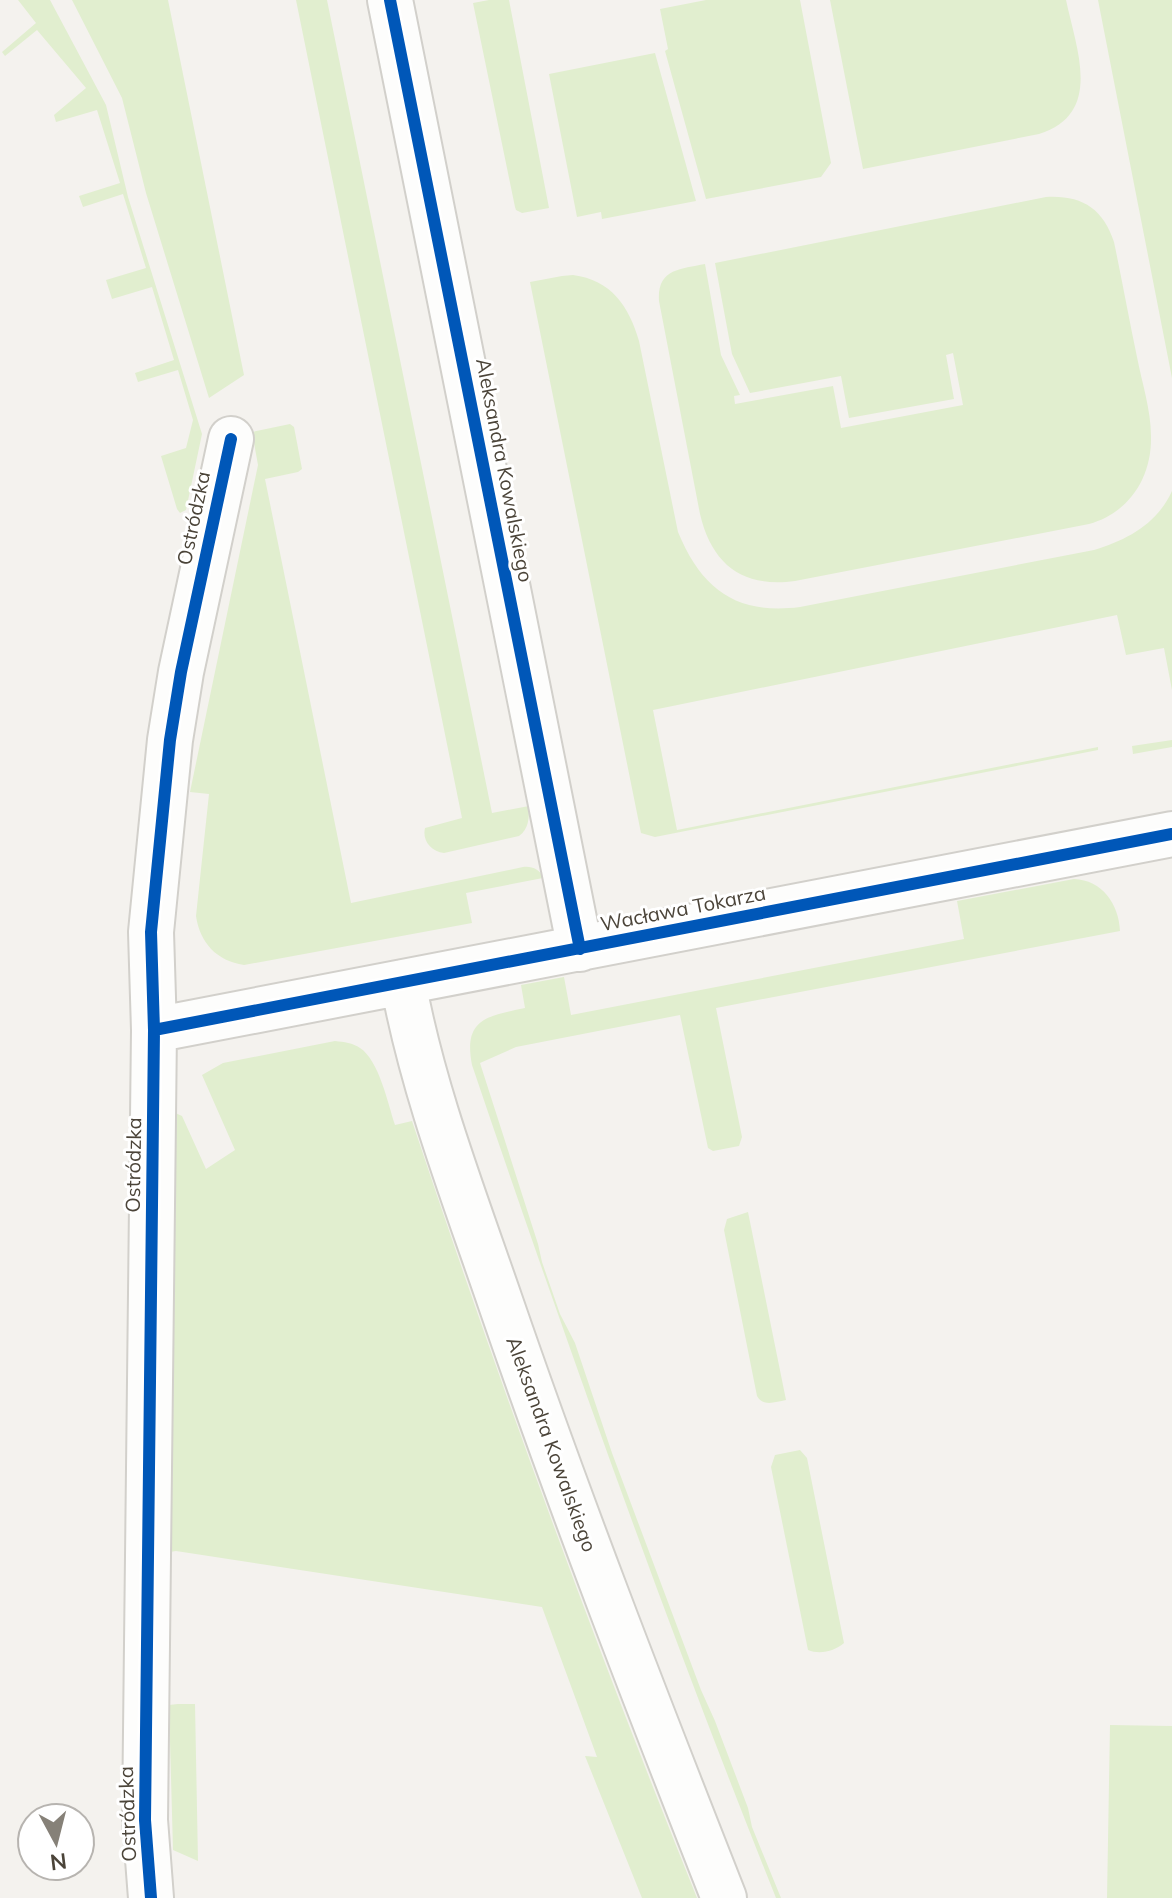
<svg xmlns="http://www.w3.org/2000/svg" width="1172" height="1898" font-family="Mulish,sans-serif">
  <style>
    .green { fill: #e1eecf }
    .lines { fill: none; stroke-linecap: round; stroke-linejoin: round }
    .street-casing { stroke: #d2d0cb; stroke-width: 48 }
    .street { stroke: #fdfdfc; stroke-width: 44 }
    .cycleway-casing { stroke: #fff; stroke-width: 17 }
    .cycleway { stroke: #0057b8; stroke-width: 12 }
    .labels { text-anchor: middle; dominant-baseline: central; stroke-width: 6; stroke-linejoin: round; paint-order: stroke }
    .street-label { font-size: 20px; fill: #4b4439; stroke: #fff }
  </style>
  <rect width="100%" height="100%" fill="#f4f2ee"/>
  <path class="green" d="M 18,0 L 50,0 L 106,105 L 128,197 L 202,434 L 186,510 L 180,513 L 177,509 L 161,456 L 186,448 L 193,420 L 178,370 L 138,382 L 135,373 L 174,360 L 152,287 L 112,299 L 106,280 L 146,268 L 123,194 L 83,207 L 79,196 L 120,183 L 97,110 L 56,122 L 54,115 L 86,88 L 37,30 L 5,56 L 2,52 L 36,23 Z
    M 72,0 L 168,0 L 244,375 L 209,398 L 146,193 L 122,98 Z
    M 296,0 L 327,0 L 492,813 L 529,806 C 529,818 529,829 519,836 L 444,853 C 431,851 422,841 425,828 L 462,818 Z
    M 489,0 L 509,0 L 549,208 L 522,213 L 516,210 L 515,207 L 473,3 Z
    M 706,0 L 800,0 L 831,163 L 821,177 L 706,199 L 665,51 L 668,49 L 660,9 Z
    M 830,0 L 1066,0 C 1076,48 1104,114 1039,134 L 863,169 Z
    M 1098,0 L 1172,0 L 1172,378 Z
    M 655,53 L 696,201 L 602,219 L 601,212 L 577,217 L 549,74 Z
    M 1046,197 C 1081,195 1103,208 1114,242 C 1122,280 1129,319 1137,357 C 1142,383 1151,410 1151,436 C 1152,478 1129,513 1089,524 L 795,581 C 743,588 712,565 700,514 L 659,301 C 657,269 680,269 705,264 L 721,355 L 740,395 L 734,396 L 735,404 L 833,386 L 841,428 L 963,405 L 953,353 L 946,355 L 954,399 L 849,418 L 841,376 L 750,393 L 732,354 L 715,263 Z
    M 573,275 C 611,280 629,306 639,341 L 678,532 C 702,590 737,615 800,607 L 1094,550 C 1127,540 1157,524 1172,491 L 1172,690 L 1164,648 L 1126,655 L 1117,615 L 653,710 L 677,830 L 1098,747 L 1098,750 L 655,837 L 641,833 L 530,282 L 562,276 Z
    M 290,424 L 294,427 L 302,469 L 298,472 L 265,479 L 351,903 L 523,867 C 532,866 540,869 543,878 L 466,893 L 472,923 L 244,965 C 217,961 200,943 196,916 L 209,794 L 190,792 L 258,465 L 252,432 Z
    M 1172,740 L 1172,747 L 1133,754 L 1132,746 Z
    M 1074,879 C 1102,880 1119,904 1120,931 L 716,1008 L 742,1137 L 739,1146 L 713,1151 L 708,1148 L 680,1015 L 516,1047 L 480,1063 L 538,1244 L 542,1262 L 560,1314 L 575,1343 L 612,1453 L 701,1690 L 715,1721 L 748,1808 L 752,1827 L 781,1898 L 776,1898 C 666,1623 567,1345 472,1065 C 463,1019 487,1016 525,1008 L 521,985 L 564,977 L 571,1015 L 964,939 L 957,901 Z
    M 335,1041 C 344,1042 353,1043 360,1048 C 379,1060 388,1104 395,1125 L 412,1121 C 499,1383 594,1642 697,1898 L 642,1898 L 585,1756 L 597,1757 L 542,1607 L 176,1551 L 170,1552 L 173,1112 L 182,1116 L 206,1169 L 235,1150 L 202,1075 L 223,1063 Z
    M 748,1212 L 786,1400 C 775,1402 763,1407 757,1396 L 724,1230 L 727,1219 Z
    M 800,1450 L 807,1458 L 844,1643 C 835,1651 820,1655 808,1650 L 771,1467 L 775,1455 Z
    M 178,1704 L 195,1704 L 198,1861 L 173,1850 L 169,1705 Z
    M 1110,1725 L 1172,1726 L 1172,1898 L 1107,1898 Z"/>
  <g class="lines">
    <g class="street-casing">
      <path id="street" d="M 390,0 L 580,949
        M 403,982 C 423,1091 464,1196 500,1301 C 569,1502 646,1700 724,1898
        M 154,1030 L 1172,834
        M 151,1898 L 145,1820 L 154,1030 L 151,932 L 170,740 L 181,672 L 231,439"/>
    </g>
    <use href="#street" class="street"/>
    <g class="cycleway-casing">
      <path id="cycleway" d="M 390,0 L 580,949
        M 154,1030 L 1172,834
        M 151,1898 L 145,1820 L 154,1030 L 151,932 L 170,740 L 181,672 L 231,439"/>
    </g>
    <use href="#cycleway" class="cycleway"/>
  </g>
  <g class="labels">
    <g class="street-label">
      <text transform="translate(505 470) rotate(79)">Aleksandra Kowalskiego</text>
      <text transform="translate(193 518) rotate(-78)">Ostródzka</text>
      <text transform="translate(683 908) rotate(-11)">Wacława Tokarza</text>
      <text transform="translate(133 1165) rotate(-89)">Ostródzka</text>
      <text transform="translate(552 1444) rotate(70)">Aleksandra Kowalskiego</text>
      <text transform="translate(127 1814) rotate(-92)">Ostródzka</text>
    </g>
  </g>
  <g transform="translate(56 1842) rotate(173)"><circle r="38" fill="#ffffff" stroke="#b7b4b0" stroke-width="2"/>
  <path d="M0-6L14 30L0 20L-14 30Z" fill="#868178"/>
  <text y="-12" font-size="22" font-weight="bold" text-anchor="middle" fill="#4b4439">N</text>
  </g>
</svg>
